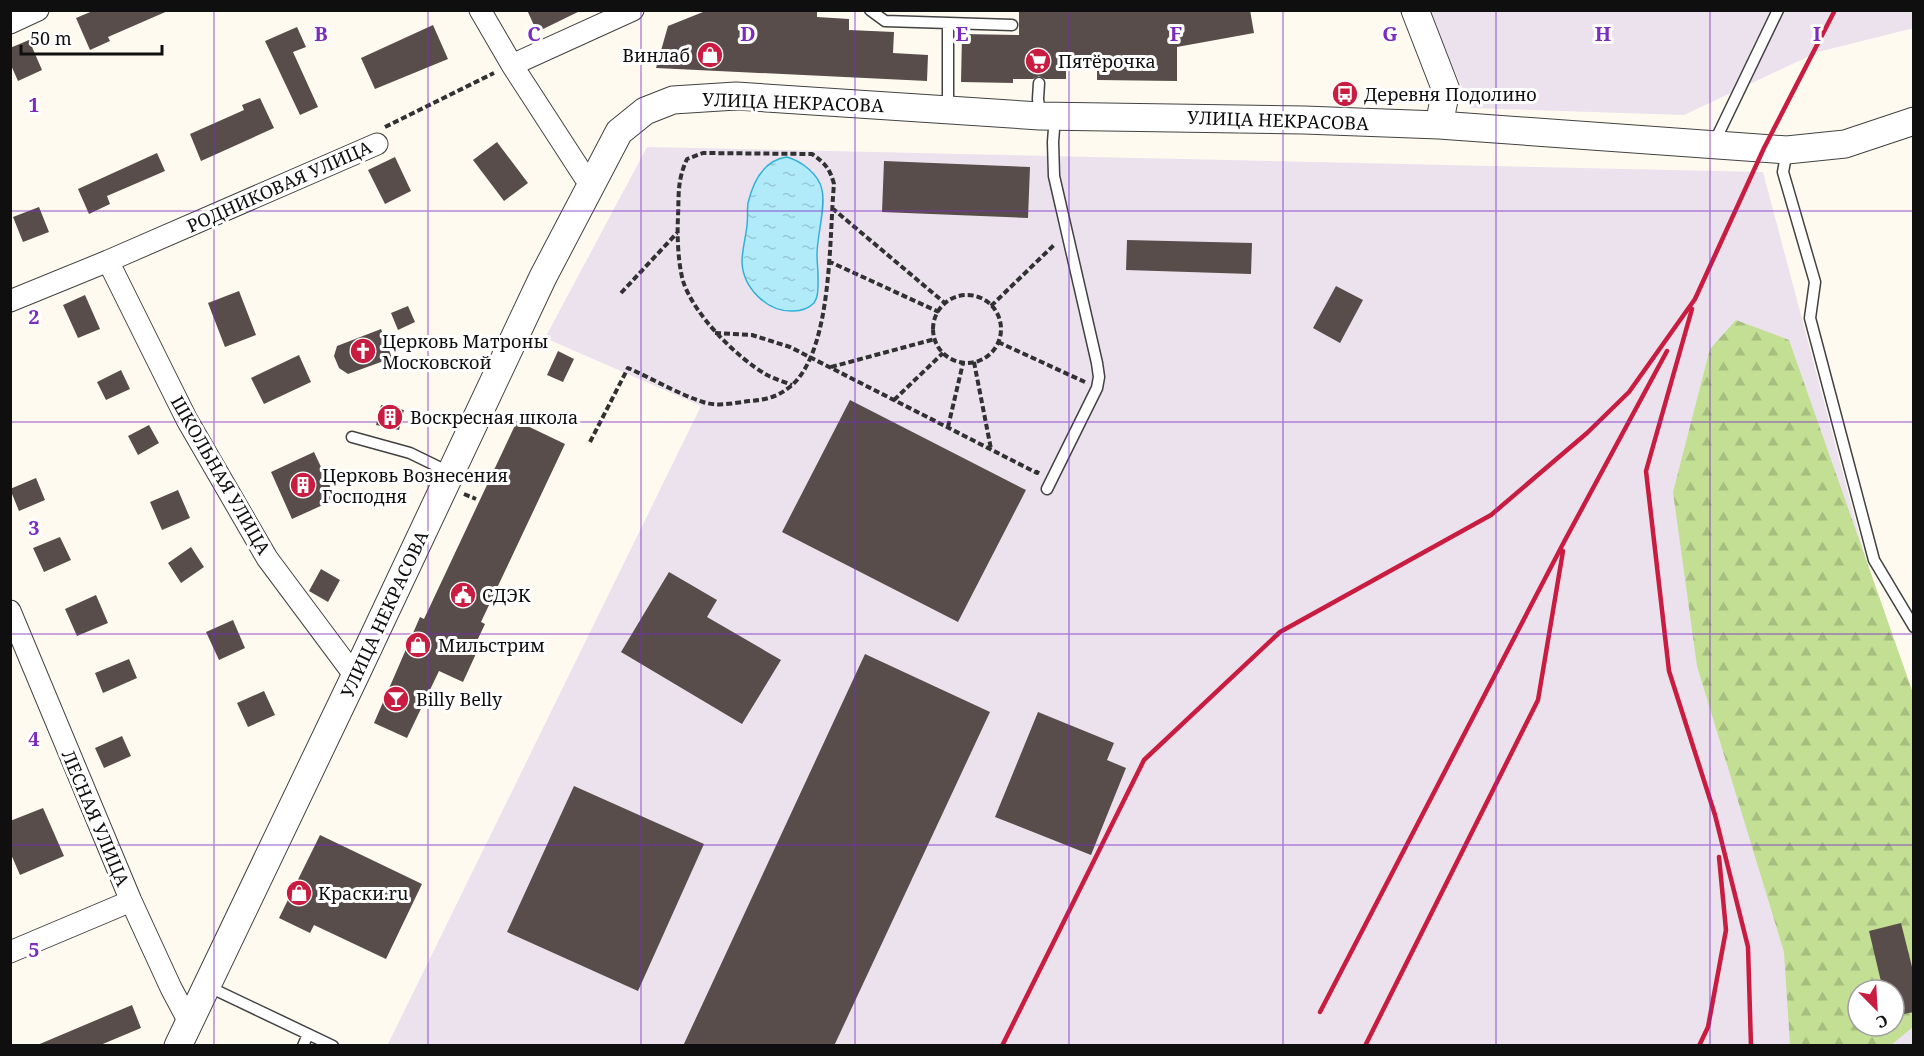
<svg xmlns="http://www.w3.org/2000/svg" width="1924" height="1056" font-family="'Noto Serif',serif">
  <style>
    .industrial { fill: #ebe2ee; fill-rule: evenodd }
    .forest { fill: url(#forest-firs); fill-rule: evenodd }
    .water { fill: url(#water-ripples); stroke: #32b1d7; stroke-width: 1.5 }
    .building { fill: #584d4a }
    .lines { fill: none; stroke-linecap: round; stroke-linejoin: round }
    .service-casing { stroke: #424242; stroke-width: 13 }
    .minor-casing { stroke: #424242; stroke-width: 23 }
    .tertiary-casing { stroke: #424242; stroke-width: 29 }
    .path { stroke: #313131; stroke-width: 4; stroke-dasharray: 6 3; stroke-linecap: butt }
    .service { stroke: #fff; stroke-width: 10 }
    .minor { stroke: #fff; stroke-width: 21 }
    .tertiary { stroke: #fff; stroke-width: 27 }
    .rail { stroke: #c91c41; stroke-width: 4.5 }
    .grid { fill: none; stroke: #7b2cbf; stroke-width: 1.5; stroke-opacity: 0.55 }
    .labels { text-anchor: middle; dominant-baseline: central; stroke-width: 6; stroke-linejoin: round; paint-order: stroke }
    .poi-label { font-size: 18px; fill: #0f0f0f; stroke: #fff; text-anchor: start }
    .street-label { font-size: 18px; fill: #0f0f0f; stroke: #fff }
    .grid-label { font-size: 20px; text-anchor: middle; font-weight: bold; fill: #7b2cbf; stroke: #fff; stroke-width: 6; stroke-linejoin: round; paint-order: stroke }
  </style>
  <defs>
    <pattern id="forest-firs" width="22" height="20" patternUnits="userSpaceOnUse" patternTransform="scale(1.5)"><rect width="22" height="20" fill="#c2df94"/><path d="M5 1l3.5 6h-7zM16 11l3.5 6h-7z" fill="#a6be7e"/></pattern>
    <pattern id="water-ripples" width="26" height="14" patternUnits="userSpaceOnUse" patternTransform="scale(1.5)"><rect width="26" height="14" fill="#b1ebfa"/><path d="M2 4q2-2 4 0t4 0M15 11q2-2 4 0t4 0" fill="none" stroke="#97c8d5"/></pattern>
  </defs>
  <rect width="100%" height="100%" fill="#fffaf0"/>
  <path class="industrial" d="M 1913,10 L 1914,28 L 1818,52 L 1684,115 L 1471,108 L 1428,11 Z
    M 647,147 L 1763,172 L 1913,737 L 1913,1045 L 387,1046 L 701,406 L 545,338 ZM 1858,990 L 1894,990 L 1894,1026 L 1858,1026 Z"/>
  <path class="forest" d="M 1736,320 L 1789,340 L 1913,693 L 1913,1027 L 1891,1045 L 1790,1045 L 1784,952 L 1697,666 L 1673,492 L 1710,349 ZM 1858,990 L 1894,990 L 1894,1026 L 1858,1026 Z"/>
  <path class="water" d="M 787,157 C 801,161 819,174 822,190 C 826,206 817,236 817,254 C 817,261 818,269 818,276 C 818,285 819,296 814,303 C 808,309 801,311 793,311 C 767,312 743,288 742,262 C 742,249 746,237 747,225 C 748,218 747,210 748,203 C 753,182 764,160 787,157 Z"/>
  <path class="building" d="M 95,10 L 170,10 L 108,37 L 110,41 L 90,50 L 76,18 Z
    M 527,10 L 582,10 L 537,32 Z
    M 708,10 L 817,10 L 817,17 L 849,19 L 849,30 L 894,32 L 893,53 L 928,55 L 927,81 L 656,68 L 668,26 Z
    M 1019,10 L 1250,10 L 1254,33 L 1177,47 L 1177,81 L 1097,80 L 1097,69 L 1066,68 L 1066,79 L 1045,79 L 1039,76 L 1033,79 L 1013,79 L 1013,83 L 961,82 L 962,34 L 1019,35 Z
    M 433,25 L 448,59 L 375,89 L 361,58 Z
    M 297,27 L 306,47 L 293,52 L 318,107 L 300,115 L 265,41 Z
    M 29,40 L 42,70 L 18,81 L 10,63 L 10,48 Z
    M 260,98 L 274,128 L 201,161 L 190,134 L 244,110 L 242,105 Z
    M 497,142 L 528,183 L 504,201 L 473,160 Z
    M 157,153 L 165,171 L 107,196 L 110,204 L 89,214 L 78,189 Z
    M 395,157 L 411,191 L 385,204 L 368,170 Z
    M 884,161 L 1030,167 L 1028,218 L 882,212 Z
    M 39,207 L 49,232 L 23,242 L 13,217 Z
    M 1127,240 L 1252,243 L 1251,274 L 1126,270 Z
    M 1336,286 L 1363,300 L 1340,343 L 1313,328 Z
    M 239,291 L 256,335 L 225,347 L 208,303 Z
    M 85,295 L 100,329 L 78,338 L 63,305 Z
    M 408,306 L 415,322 L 398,330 L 391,313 Z
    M 381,329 L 392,358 L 348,374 L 339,368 L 334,356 L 337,346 Z
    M 558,351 L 574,359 L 563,382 L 547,375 Z
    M 299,355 L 311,382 L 264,404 L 251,378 Z
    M 121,370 L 130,389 L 106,400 L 97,382 Z
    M 850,400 L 1026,490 L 958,622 L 782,532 Z
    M 381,405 L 404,410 L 399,430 L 376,425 Z
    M 517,421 L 565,444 L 481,622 L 485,624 L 476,643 L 480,645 L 463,682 L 439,671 L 407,738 L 374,723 L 420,617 L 424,619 Z
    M 149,425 L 159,443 L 138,455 L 128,436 Z
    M 314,452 L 336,499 L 292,519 L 271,472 Z
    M 36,478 L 45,500 L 19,511 L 10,489 Z
    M 178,490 L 190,518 L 162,530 L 150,502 Z
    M 60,537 L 71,560 L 44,572 L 33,548 Z
    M 191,547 L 204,567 L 181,583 L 168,563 Z
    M 321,569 L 340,580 L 328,602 L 309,591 Z
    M 669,572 L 717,600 L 707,617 L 781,660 L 742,724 L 621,652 Z
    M 96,595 L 108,623 L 77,636 L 65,609 Z
    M 233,620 L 245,648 L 219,660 L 206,632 Z
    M 865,654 L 990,712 L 834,1046 L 683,1046 Z
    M 129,659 L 137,678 L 103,693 L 95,673 Z
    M 264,691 L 275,715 L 248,727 L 237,703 Z
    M 1038,712 L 1114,743 L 1107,760 L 1126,768 L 1091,855 L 995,817 Z
    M 122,736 L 131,756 L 104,768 L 95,748 Z
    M 574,786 L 704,844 L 638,991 L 507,932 Z
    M 43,808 L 64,856 L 20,875 L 10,852 L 10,821 Z
    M 320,835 L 422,884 L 386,959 L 314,925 L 310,933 L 279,918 Z
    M 1901,923 L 1914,975 L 1914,1012 L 1894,1016 L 1894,990 L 1883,990 L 1869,931 Z
    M 132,1005 L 141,1028 L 98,1046 L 35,1046 Z"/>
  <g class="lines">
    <g class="service-casing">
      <path id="service" d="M 870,10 L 885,21 L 1012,25
        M 1039,83 L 1038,99 L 1040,115
        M 948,110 L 948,23
        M 1714,143 L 1778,10
        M 1787,150 L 1783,172 L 1815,282 L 1810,318 L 1874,560 L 1914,627
        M 352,437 L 410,453 L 451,473
        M 1047,489 L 1097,388 L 1099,377 L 1097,363 L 1054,176 L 1053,142 L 1055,116
        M 207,986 L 333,1046
        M 303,1046 L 308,1034"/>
    </g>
    <g class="minor-casing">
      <path id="minor" d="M 480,10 L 512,65 L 584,176 L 592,185
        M 10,23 L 38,10
        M 512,65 L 633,10
        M 108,261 L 187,420 L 267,558 L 355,676
        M 10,301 L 108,261 L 377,144
        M 10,611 L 131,901 L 171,988 L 189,1022
        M 10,952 L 131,901"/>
    </g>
    <g class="tertiary-casing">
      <path id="tertiary" d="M 1415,10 L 1446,90 L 1439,125
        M 178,1046 L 355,676 L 543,277 L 619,132 L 645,111 L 673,100 L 736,96 L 1040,116 L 1304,120 L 1439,125 L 1787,150 L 1845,144 L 1914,121"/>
    </g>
    <path class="path" d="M 385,127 L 494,73
      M 832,208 L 946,304
      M 828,261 L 939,312
      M 621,293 L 677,233
      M933 329a34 34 0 1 1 68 0a34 34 0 1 1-68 0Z
      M 991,306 L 1055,244
      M 715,333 L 752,335 L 790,347 L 1037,473 L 1039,469
      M 998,342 L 1085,382
      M 974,362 L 991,449
      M 831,367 L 935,339
      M 894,400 L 943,353
      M 948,427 L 963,363
      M 590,442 L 628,368 C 653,379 678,394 703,402 C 718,407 734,403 749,401 C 765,400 778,397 791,386 C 833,350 829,237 834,184 C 830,169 825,163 812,154 L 703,153 L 687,159 C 677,181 679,194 678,217 C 677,235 678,263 683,281 C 694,315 736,357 767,375 C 775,379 784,382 792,385
      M 464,494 L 476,499"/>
    <use href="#service" class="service"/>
    <use href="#minor" class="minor"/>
    <use href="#tertiary" class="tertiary"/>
    <path class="rail" d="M 1692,309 L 1646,471 L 1669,671 L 1715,815 L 1748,947 L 1751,1046
      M 1320,1012 L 1565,540 L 1667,351
      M 1002,1046 L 1144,760 L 1280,632 L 1491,515 L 1587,433 L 1629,392 L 1695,299 L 1764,148 L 1835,10
      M 1365,1046 L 1538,700 L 1563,551
      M 1699,1046 L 1708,1027 L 1726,930 L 1719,857"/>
  </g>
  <path class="grid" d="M 214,10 L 214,1046M 428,10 L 428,1046M 641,10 L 641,1046M 855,10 L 855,1046M 1069,10 L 1069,1046M 1283,10 L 1283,1046M 1496,10 L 1496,1046M 1710,10 L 1710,1046M 10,211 L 1914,211M 10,422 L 1914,422M 10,634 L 1914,634M 10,845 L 1914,845"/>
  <defs>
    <g id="shop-disc" transform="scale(1.35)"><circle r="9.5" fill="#c91c41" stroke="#fff"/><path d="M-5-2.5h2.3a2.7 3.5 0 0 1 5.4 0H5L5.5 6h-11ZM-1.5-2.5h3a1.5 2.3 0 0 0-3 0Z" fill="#fff"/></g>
    <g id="supermarket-disc" transform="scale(1.35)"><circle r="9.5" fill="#c91c41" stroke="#fff"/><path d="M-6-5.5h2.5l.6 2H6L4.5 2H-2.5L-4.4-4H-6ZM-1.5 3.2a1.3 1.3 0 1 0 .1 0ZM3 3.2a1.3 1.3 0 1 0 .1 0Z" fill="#fff"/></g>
    <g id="bus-disc" transform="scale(1.35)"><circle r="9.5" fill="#c91c41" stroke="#fff"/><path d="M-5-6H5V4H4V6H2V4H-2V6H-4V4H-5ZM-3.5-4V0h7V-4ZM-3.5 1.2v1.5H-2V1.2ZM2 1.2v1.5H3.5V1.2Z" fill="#fff"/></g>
    <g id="church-disc" transform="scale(1.35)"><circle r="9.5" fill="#c91c41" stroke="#fff"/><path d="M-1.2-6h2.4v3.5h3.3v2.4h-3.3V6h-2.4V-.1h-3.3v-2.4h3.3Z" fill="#fff"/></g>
    <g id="building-disc" transform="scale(1.35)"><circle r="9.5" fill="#c91c41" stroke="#fff"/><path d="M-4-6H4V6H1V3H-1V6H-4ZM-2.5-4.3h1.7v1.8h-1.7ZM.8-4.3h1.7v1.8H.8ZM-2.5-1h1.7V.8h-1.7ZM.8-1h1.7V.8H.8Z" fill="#fff"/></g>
    <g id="civic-disc" transform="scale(1.35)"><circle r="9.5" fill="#c91c41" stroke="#fff"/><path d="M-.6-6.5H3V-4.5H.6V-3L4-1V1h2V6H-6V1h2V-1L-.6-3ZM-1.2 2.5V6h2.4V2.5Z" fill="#fff"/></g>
    <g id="bar-disc" transform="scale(1.35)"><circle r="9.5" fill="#c91c41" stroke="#fff"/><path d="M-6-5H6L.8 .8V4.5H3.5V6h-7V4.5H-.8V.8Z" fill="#fff"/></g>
  </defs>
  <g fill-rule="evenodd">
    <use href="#shop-disc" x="710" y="55"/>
    <use href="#supermarket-disc" x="1038" y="61"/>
    <use href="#bus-disc" x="1345" y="94"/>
    <use href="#church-disc" x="363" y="351"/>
    <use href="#building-disc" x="390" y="417"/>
    <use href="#building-disc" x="303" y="485"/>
    <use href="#civic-disc" x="463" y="595"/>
    <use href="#shop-disc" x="418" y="645"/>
    <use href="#bar-disc" x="396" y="699"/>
    <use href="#shop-disc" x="299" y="893"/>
  </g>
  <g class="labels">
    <g class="poi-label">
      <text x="690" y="55" text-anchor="end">Винлаб</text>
      <text x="1058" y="61">Пятёрочка</text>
      <text x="1364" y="94">Деревня Подолино</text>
      <text x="382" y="341">Церковь Матроны<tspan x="382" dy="21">Московской</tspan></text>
      <text x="410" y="417">Воскресная школа</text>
      <text x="322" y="475">Церковь Вознесения<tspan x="322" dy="21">Господня</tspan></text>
      <text x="482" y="595">СДЭК</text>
      <text x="438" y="645">Мильстрим</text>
      <text x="416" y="699">Billy Belly</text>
      <text x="318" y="893">Краски.ru</text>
    </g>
    <g class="street-label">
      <text transform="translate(793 102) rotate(2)">УЛИЦА НЕКРАСОВА</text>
      <text transform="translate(1278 120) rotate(2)">УЛИЦА НЕКРАСОВА</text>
      <text transform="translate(279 186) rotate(-24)">РОДНИКОВАЯ УЛИЦА</text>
      <text transform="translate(221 475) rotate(60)">ШКОЛЬНАЯ УЛИЦА</text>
      <text transform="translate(384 614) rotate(-65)">УЛИЦА НЕКРАСОВА</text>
      <text transform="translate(96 818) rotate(67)">ЛЕСНАЯ УЛИЦА</text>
    </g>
  </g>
  <g class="grid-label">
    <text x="321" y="41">B</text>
    <text x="534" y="41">C</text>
    <text x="748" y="41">D</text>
    <text x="962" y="41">E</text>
    <text x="1176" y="41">F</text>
    <text x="1390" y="41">G</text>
    <text x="1603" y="41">H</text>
    <text x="1817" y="41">I</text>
    <text x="34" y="112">1</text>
    <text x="34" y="324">2</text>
    <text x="34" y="535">3</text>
    <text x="34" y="746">4</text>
    <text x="34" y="957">5</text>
  </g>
  <rect width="1924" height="1056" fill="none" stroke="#0f0f0f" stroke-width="24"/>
  <g transform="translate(1876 1008) rotate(156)"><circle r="28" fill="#ffffff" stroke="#9f9f9f" stroke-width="1.5"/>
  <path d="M0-4.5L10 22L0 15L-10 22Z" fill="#c91c41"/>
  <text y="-9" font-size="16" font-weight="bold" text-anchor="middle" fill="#0f0f0f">С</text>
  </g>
  <path d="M21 45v9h141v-9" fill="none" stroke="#0f0f0f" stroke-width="3"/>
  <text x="30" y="45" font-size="18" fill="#0f0f0f" stroke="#ffffff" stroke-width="4.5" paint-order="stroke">50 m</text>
</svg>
